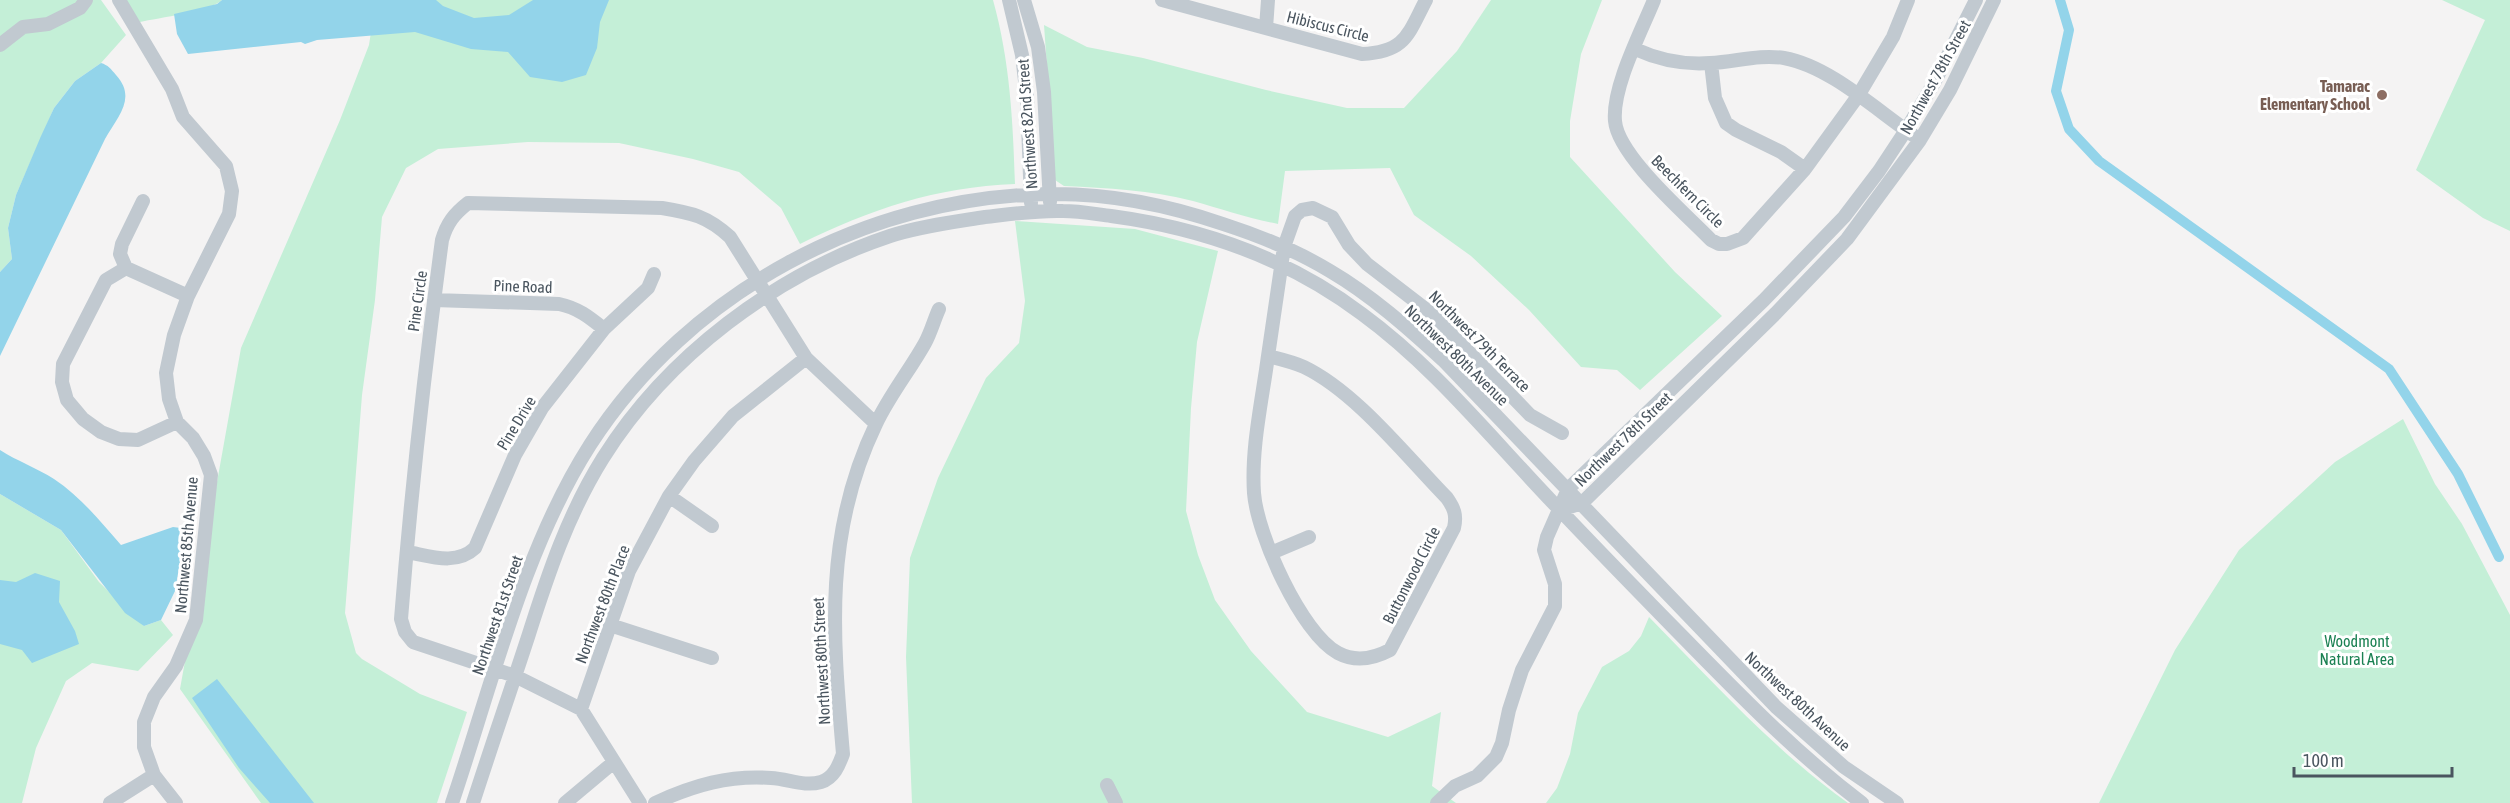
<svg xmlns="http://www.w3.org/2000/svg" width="2510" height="803" font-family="'Asap Condensed',sans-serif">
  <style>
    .green { fill: #c4efd7 }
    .water { fill: #93d4ea }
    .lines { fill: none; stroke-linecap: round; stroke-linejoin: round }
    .canal { stroke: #93d4ea; stroke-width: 10 }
    .minor { stroke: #c1c9d0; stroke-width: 14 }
    .education-dot { fill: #8d6e63; stroke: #fff; stroke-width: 2 }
    .labels { text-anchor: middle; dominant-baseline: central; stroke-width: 6; stroke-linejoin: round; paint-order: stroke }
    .street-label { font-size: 16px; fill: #4a555f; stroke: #fff }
    .education-label { font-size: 16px; font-weight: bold; fill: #785e54; stroke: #fff; text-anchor: end }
    .park-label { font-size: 16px; fill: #1b8153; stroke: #fff }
  </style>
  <rect width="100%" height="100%" fill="#f4f3f3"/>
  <path class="green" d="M 0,0 L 101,0 L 126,35 L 101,63 L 75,81 L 54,108 L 16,195 L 8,228 L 12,259 L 0,272 Z
    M 124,0 L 222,0 C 211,11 158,18 140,22 Z
    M 376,0 L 993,0 C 1010,61 1013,121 1015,184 C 936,187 871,209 800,244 L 781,208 L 739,172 L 693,159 L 619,143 L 528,142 L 438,149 L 406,168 L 382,217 L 375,300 L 362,395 L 345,613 L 356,653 L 362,659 L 420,694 L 467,712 L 437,803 L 261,803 L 180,689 L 241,348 L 340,120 L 369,45 Z
    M 1491,0 L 1602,0 L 1581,54 L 1570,121 L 1570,157 L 1675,272 L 1722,316 L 1640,390 L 1617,370 L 1581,367 L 1529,310 L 1471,256 L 1414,215 L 1390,168 L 1285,171 L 1278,224 C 1248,218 1221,209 1193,201 C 1150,190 1108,188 1064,186 L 1055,180 L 1044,25 L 1087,47 L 1143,58 L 1266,90 L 1347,108 L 1404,108 L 1457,51 Z
    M 2442,0 L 2510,0 L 2510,231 L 2483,218 L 2416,170 L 2485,20 Z
    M 1015,221 L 1135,229 L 1218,251 L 1197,342 L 1191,408 L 1186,511 L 1198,555 L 1215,600 L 1251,651 L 1307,712 L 1388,737 L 1441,712 L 1432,786 L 1456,803 L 912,803 L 906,657 L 910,558 L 938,478 L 986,378 L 1019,343 L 1025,301 Z
    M 2403,419 L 2435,484 L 2462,524 L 2510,615 L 2510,803 L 2099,803 L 2175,650 L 2239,550 L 2335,462 Z
    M 0,494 L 61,530 L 99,582 L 144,626 L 161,620 L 173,635 L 138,671 L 92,663 L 66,681 L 36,748 L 22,803 L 0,803 Z
    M 1649,617 C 1712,681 1774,750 1848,803 L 1546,803 L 1557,788 L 1570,754 L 1578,713 L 1602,667 L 1629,651 L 1641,636 Z"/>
  <path class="water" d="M 222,0 L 436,0 L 443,6 L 474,18 L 509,15 L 533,0 L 609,0 L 600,22 L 597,48 L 586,75 L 562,82 L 530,77 L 508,52 L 471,49 L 415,32 L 317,40 L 305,44 L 301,42 L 188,54 L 177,34 L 174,14 L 217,4 Z
    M 101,63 C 108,65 111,69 116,75 C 137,98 118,116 105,139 L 0,356 L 0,272 L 12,259 L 8,228 L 16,195 L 41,136 L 54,108 L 75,81 Z
    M 0,450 C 17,461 37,468 54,479 C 81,497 100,521 121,545 L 173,527 L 181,528 L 185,533 L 175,591 L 161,620 L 144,626 L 125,613 L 61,530 L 0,494 Z
    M 35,573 L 60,581 L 59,602 L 75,631 L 79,644 L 32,663 L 22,650 L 0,644 L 0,580 L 16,582 Z
    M 217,679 L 314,803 L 270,803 L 239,768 L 192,698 Z"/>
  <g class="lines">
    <path class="canal" d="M 2060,0 L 2069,30 L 2056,91 L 2069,129 L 2099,161 L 2389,369 L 2458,474 L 2499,557"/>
    <path class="minor" d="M 119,0 L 172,89 L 183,117 L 226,166 L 232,191 L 229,214 L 188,296 L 174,335 L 166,373 L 169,399 L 177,422 L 193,438 L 204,456 L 211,475 L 196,620 L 176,666 L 154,697 L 144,722 L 144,747 L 154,775 L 176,803
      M 1009,0 L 1022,55 L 1027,98 L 1031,203
      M 1024,0 L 1038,47 L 1044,92 L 1050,202
      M 1162,0 L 1362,54 C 1406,52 1408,34 1426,0
      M 1654,0 C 1641,32 1612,87 1615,121 C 1618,156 1686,214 1711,240 L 1719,244 L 1727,244 L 1743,238 L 1805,169 L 1858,96 L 1893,37 L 1908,0
      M 1266,28 L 1268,0
      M 0,45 L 23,27 L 48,24 L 80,8 L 86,0
      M 1635,49 C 1659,60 1683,65 1710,63 C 1735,62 1759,54 1784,58 C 1829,66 1875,109 1913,135
      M 1711,63 L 1715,98 L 1726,123 L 1736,130 L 1781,152 L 1805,169
      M 126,268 L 120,254 L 122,244 L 143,201
      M 434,300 L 559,304 C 578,308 589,317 604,329
      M 1268,356 C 1262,401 1251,448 1254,493 C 1257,534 1301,633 1338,653 C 1355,662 1373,659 1390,650 L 1454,528 C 1457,515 1454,508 1447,498 C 1406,456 1356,392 1304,367 C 1293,362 1280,359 1268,356 L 1284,247 L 1295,216 L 1302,210 L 1313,208 L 1332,217 L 1349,245 L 1367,264 L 1432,314 L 1530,415 L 1562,433
      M 177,422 L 138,440 L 119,439 L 101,432 L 83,419 L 67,400 L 62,382 L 63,364 L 106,280 L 126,268 L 188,296
      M 669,496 L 712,526
      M 1560,510 L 1582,503 L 1776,313 L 1847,239 L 1920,140 L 1950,90 L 1994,0
      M 407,552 C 430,556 456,566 475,548 L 515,455 L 542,408 L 604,329 L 648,288 L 654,274
      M 1271,553 L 1309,537
      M 610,625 L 712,658
      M 581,709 L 629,571 L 669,496 L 694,461 L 733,416 L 806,358
      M 1107,785 L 1116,803
      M 110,803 L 154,775
      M 452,803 C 492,685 523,550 590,445 C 689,291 866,197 1048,194 C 1106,193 1168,205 1223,224 C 1260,236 1297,251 1330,271 C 1371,295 1408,328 1443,360 L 1776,707 L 1844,767 L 1897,803
      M 473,803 C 491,747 510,692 528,637 C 548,574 568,514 603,458 C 667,356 776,274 890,236 C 921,226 954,222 985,217 C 1011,214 1037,210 1063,211 C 1079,211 1095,214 1111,216 C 1201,228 1289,259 1362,314 C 1425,360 1476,420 1529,477 C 1577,529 1627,580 1677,631 C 1737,692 1793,751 1862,803
      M 565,803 L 614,762
      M 640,803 L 581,709 L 515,676 L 413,642 L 405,632 L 401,619 C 411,492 425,366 442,240 C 447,223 454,214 468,203 L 662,208 C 692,213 707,216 730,237 L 806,358 L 876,424
      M 655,803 C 694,785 729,775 771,778 C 789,779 804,787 821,782 C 834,778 839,765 843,754 C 833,637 823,534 876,424 C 889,396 910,370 925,343 C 931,332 934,320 939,309
      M 1437,803 L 1455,786 L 1477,776 L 1496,757 L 1502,743 L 1509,710 L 1522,670 L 1555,606 L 1555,584 L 1544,550 L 1547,537 L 1568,489 L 1764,300 L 1844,217 L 1879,171 L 1906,130 L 1934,83 L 1976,0"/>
  </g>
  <circle class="education-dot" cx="2382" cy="95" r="6"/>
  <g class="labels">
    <g class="street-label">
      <text transform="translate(1328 26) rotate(14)">Hibiscus Circle</text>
      <text transform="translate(1935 77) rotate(-61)">Northwest 78th Street</text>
      <text transform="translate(1027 124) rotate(-94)">Northwest 82nd Street</text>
      <text transform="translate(1688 191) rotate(45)">Beechfern Circle</text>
      <text transform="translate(523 286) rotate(2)">Pine Road</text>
      <text transform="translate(417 301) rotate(-82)">Pine Circle</text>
      <text transform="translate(1480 341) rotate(45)">Northwest 79th Terrace</text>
      <text transform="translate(1457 355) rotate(44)">Northwest 80th Avenue</text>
      <text transform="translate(516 423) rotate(-59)">Pine Drive</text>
      <text transform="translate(1623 439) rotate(-44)">Northwest 78th Street</text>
      <text transform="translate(186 545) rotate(-85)">Northwest 85th Avenue</text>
      <text transform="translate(1411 575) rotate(-63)">Buttonwood Circle</text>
      <text transform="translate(602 604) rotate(-69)">Northwest 80th Place</text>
      <text transform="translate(497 615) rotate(-71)">Northwest 81st Street</text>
      <text transform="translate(821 661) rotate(-93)">Northwest 80th Street</text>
      <text transform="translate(1798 701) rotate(43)">Northwest 80th Avenue</text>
    </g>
    <g class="education-label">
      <text x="2370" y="86">Tamarac<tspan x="2370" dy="18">Elementary School</tspan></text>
    </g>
    <g class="park-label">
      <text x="2357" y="641">Woodmont<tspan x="2357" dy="18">Natural Area</tspan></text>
    </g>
  </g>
  <path d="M2294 767v9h158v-9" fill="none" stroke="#4a555f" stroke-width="3"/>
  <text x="2303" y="767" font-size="18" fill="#4a555f" stroke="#ffffff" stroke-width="4.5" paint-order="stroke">100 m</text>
</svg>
